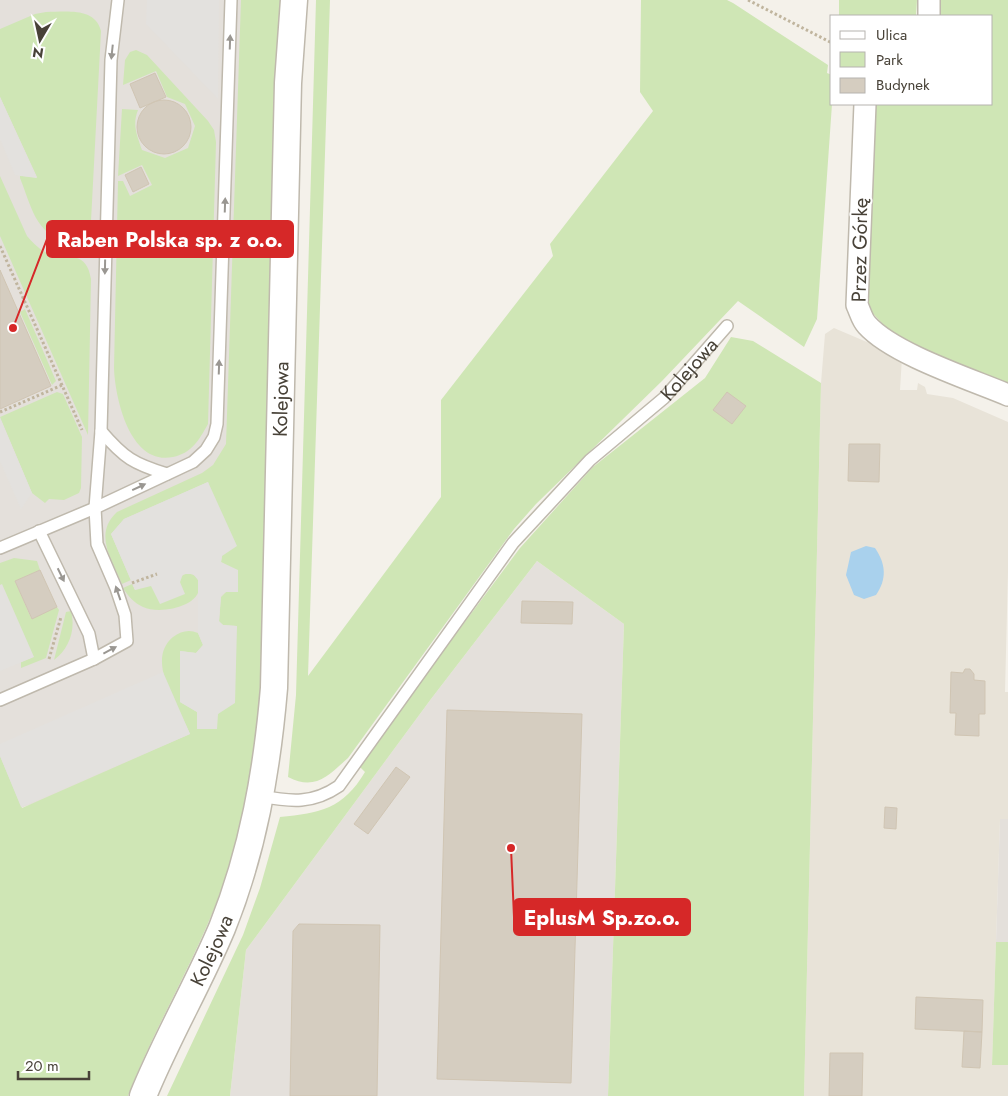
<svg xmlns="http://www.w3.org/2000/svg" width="1008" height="1096" font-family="Jost,sans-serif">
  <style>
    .residential { fill: #e8e3d8 }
    .industrial { fill: #e4e0db }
    .green { fill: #cfe6b5 }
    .parking { fill: #e3e1de }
    .water { fill: #a9d1ed }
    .building { fill: #d5cdc0; stroke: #d0c5b3 }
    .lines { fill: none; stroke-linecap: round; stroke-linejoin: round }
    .service-casing { stroke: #bfb9ad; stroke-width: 14 }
    .minor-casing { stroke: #bfb9ad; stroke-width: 24 }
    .tertiary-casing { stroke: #bfb9ad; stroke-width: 29 }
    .path { stroke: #c0b59e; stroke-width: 3; stroke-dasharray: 2.5 2.5; stroke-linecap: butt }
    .service { stroke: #fff; stroke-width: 11 }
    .minor { stroke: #fff; stroke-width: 21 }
    .tertiary { stroke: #fff; stroke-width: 26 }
    .oneway { fill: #9a9792 }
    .labels { text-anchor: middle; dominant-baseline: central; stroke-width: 4; stroke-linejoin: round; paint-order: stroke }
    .street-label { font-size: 20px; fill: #484238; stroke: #fff }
    .leader { fill: none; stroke: #d62828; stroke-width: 2 }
    .callout-dot { fill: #d62828; stroke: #fff; stroke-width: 2 }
    .callout { fill: #d62828; stroke: #d62828; stroke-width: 2 }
    .callout-label { font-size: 21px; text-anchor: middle; font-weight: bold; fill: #fff }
  </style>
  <rect width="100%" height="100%" fill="#f4f1ea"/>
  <path class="residential" d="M 834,328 L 902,357 L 900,390 L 917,390 L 918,383 L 925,387 L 927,394 L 953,398 L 1008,422 L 1008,572 L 1005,692 L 1008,692 L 1008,819 L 1000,820 L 992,1065 L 1008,1065 L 1008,1096 L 804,1096 L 821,383 L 825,334 Z"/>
  <path class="industrial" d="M 0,0 L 254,0 L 239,718 L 77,788 L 18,809 L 0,772 Z
    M 537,561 L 624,624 L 608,1096 L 230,1096 L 246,950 L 431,699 Z
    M 1000,819 L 1008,819 L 1008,942 L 996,942 Z"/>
  <path class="green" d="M 241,0 L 281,0 L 260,700 C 252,767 242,832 219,896 C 193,965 154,1028 128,1096 L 0,1096 L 0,756 L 22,808 L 190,734 C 180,708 144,661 173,637 C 181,631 189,629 198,633 L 203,645 L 196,653 L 180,651 L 180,702 L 197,712 L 217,716 L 219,712 L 237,626 L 223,625 L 219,622 L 221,597 L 226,592 L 238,591 L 228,567 L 221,562 L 222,556 L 208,482 L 124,519 L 111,534 L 131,580 L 122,584 C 112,560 93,534 117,512 L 202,473 L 213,465 L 226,444 Z
    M 316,0 L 330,0 L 308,676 L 441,497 L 441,400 L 553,256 L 550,244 L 653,111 L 640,92 L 641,0 L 727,0 L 733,3 L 828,65 L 827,73 L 832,75 L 832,104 L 817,319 L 804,347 L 738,301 L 662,381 L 536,504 L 514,529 L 348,758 C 328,776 315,791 288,777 L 296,695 Z
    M 839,0 L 917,0 L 916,16 L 839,16 Z
    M 935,0 L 1008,0 L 1008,389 L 918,349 L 889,331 L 868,308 L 861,263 L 873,104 L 992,104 L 992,16 L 935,16 Z
    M 46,12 C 66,12 95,7 101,31 L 91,221 C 86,231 79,239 67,239 C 36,238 30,202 20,178 L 20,176 L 37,177 L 0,97 L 0,29 L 35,14 Z
    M 136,50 L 147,55 L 208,121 L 214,130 L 216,142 L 208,424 C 199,440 192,453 173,457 C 130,466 115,398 114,368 L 118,181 L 123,181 L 130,196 L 152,185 L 142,165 L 118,176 L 122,109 L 138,110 C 132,125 137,135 142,150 L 165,158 L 188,148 L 195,126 L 185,104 L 167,97 L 156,71 L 123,85 L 125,60 L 130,52 Z
    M 0,176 L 27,236 C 32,242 38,248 45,252 C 66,261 86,248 91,279 L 88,435 L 0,236 Z
    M 25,309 L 56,381 L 52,385 L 20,312 Z
    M 731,337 L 753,341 L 821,383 L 804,1096 L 608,1096 L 624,624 L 537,561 L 431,699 L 246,950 L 230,1096 L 167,1096 L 243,935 L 260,888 L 280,817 C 320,813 343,809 365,772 L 358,765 L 520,548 L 593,467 L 705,378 Z
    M 57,392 L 63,394 L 82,437 L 81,488 L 79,493 L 64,500 L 49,499 L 45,503 L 32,493 L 0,417 Z
    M 14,558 L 37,561 L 40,570 L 15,581 L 31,618 L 57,607 L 59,610 L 46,658 L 21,668 L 21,662 L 33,657 L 0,585 L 0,563 Z
    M 188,573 L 196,576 C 213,604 162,616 143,607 C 134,603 128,596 123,588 L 132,584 L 135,590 C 149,584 164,585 180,582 L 181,576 Z
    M 71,611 C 76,630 69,649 54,660 L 66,612 Z
    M 996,942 L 1008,942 L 1008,1065 L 992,1065 Z"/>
  <path class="parking" d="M 147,0 L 219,0 L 218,99 L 146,24 Z
    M 0,97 L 37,178 L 36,178 L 15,175 L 0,139 Z
    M 0,418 L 32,493 L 21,509 L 0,461 Z
    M 208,482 L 237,546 L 222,556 L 221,562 L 238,570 L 238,592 L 226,592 L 221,595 L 219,621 L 223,625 L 237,626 L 235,703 L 218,714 L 217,729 L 197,729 L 197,712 L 180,702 L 180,651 L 196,653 L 203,645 L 198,633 L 198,580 L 193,574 L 183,574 L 180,582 L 185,594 L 160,604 L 151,586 L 135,590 L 111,534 L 124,519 Z
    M 2,584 L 34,657 L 0,671 L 0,585 Z
    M 163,672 L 190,734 L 21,807 L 0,756 L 0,744 Z"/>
  <path class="water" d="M 866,546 L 875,548 C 886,564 887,579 876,595 L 864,599 L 854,595 L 846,575 L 851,552 Z"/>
  <path class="building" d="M 155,73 L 166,97 L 140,108 L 130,84 Z
    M137 127a27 27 0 1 1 54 0a27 27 0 1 1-54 0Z
    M 141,167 L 149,184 L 133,192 L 125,175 Z
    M 0,270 L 51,386 L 0,409 Z
    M 727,392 L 746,406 L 732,424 L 713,410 Z
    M 849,444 L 880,444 L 879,482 L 848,481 Z
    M 40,570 L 57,607 L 32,619 L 15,581 Z
    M 522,601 L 573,602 L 572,624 L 521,623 Z
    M 965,669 L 970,669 L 974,674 L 974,680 L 985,681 L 985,714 L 979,714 L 979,736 L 955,735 L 956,713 L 950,713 L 951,672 L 963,673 Z
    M 447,710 L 582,714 L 571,1083 L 437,1079 Z
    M 396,767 L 410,777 L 368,834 L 354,824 Z
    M 885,807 L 897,808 L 896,829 L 884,828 Z
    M 299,924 L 380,925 L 377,1096 L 290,1096 L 293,931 Z
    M 916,997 L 983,1000 L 982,1032 L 915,1029 Z
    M 964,1031 L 982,1032 L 980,1068 L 962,1067 Z
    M 830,1053 L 863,1053 L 862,1096 L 829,1096 Z"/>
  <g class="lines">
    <g class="service-casing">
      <g id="service">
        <path d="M 101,431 C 124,458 134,464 167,474"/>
        <path d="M 39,531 L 89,634 L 94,659"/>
        <path d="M 0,548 L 95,508 L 193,462 L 206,450 L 214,437 L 217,424 L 231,0"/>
        <path d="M 0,700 L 94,659 L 127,641 L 125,615 L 116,588 L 97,544 L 95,508 L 101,431 L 111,60 L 118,0"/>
        <path id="s1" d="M 261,796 C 291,802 313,804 339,786 L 513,543 L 590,460 L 664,398 L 727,326"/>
      </g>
    </g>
    <g class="minor-casing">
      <path id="minor" d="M 929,16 L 929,0
        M 865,104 L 857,305 C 860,311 862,320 867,325 C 893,354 970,379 1008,395"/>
    </g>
    <g class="tertiary-casing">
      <g id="tertiary">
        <path id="s2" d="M 143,1096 C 166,1039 198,985 222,928 C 253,851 267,771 274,688 L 288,83 L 294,0"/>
      </g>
    </g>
    <path class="path" d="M 748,0 L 832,43
      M 0,246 L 82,430
      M 0,412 L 62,385
      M 132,583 L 157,574
      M 49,659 L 61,617"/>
    <use href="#service" class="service"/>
    <use href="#minor" class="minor"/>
    <use href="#tertiary" class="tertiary"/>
  </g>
  <defs><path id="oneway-solid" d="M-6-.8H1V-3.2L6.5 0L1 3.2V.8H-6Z" transform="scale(1.25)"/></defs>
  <g class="oneway">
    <use href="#oneway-solid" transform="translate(230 42) rotate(-88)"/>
    <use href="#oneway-solid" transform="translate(112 52) rotate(96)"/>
    <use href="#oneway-solid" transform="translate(225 205) rotate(-88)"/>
    <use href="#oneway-solid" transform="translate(105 267) rotate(91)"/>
    <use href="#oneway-solid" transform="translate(219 367) rotate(-88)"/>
    <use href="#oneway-solid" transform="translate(139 487) rotate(-25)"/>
    <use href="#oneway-solid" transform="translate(61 575) rotate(64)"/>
    <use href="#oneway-solid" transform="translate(118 593) rotate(-109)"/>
    <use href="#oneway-solid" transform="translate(110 650) rotate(-28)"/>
  </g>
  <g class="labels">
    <g class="street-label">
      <text transform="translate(860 250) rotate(-89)">Przez Górkę</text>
      <text stroke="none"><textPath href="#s1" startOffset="628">Kolejowa</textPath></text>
      <text stroke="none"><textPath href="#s2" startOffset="721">Kolejowa</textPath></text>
      <text stroke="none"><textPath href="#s2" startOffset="161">Kolejowa</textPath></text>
    </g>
  </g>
  <path class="leader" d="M13 328L47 239M511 848L514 917"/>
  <g class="callout-dot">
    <circle cx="13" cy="328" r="5"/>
    <circle cx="511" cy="848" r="5"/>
  </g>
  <g class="callout">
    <rect x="47" y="221" width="246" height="36" rx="5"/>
    <rect x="514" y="899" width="176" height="36" rx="5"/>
  </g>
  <g class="callout-label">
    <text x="170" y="247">Raben Polska sp. z o.o.</text>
    <text x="602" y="925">EplusM Sp.zo.o.</text>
  </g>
  <rect x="830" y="15" width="162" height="90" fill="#ffffff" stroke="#b6b3af"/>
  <rect x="840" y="31" width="25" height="8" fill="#ffffff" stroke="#b6b3af"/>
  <text x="876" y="40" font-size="15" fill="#484238">Ulica</text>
  <rect x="840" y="52" width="25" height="15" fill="#cfe6b5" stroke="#b6b3af"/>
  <text x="876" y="65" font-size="15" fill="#484238">Park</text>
  <rect x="840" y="78" width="25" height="15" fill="#d5cdc0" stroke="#b6b3af"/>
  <text x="876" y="90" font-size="15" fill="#484238">Budynek</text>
  <g transform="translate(40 40) rotate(189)" stroke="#ffffff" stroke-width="4" paint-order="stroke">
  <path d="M0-4L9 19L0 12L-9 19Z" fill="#484238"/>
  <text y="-8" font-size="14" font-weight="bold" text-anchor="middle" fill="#484238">N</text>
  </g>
  <path d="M18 1071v8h71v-8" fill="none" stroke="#484238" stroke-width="2.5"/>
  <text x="25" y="1071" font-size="15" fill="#484238" stroke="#ffffff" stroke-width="4" paint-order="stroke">20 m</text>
</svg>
